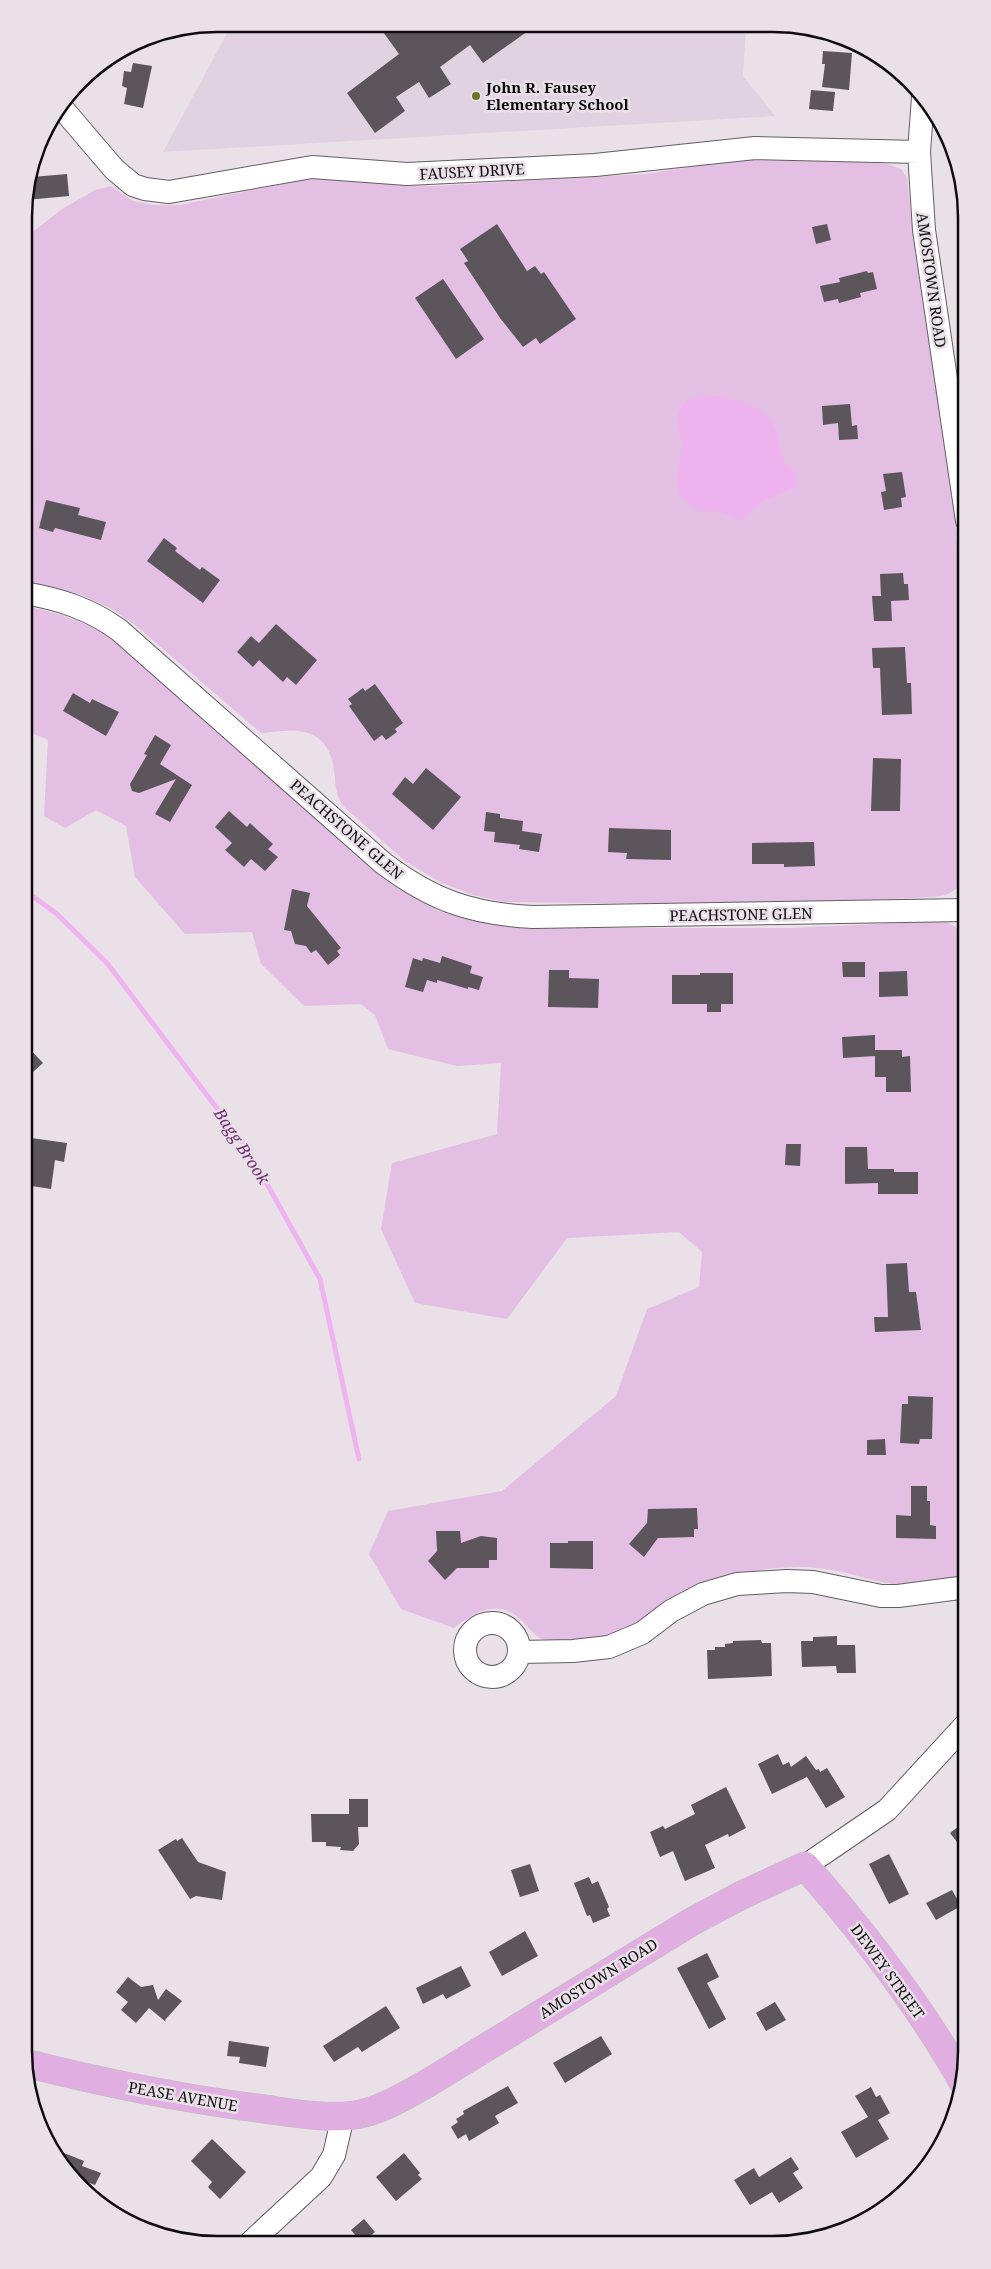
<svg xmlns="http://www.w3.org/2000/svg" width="991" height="2269" font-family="'Noto Serif',serif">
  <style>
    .built { fill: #e1d2e1 }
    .green { fill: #e4bfe4 }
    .water { fill: #efb4f0 }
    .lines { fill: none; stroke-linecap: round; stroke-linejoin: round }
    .stream { stroke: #efb4f0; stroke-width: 5 }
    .building { fill: #5c555c }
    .minor-casing { stroke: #645d64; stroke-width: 24 }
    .major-casing { stroke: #c1c0c1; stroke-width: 29 }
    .minor { stroke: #fff; stroke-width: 22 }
    .major { stroke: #e1aee2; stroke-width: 28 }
    .poi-dot { fill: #6c7621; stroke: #e9e0e8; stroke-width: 2 }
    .labels { text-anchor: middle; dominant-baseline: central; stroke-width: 5; stroke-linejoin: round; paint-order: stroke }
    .poi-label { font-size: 15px; font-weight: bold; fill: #0f0c0f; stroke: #e9e0e8; text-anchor: start }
    .street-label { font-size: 15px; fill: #0f0c0f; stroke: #e9e0e8 }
    .water-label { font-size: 16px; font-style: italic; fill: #702c72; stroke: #e9e0e8 }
    .rim { fill: none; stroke: #0f0c0f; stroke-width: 2.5 }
  </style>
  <rect width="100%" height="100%" fill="#e9e0e8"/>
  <path class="built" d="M 232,24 L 746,27 L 743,76 L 775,116 L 163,152 Z"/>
  <path class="green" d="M 762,156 L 887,164 L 901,169 L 907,178 L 914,244 L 955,510 L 963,664 L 964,858 C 962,883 960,894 934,897 L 803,903 L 682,904 L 505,902 L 473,895 L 440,882 L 405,861 L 342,805 C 334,791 336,779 333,764 C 324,724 292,730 261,733 L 135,625 L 112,609 L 82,595 L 24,581 L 24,250 L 29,235 L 62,209 L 95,190 L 111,186 L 133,201 L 153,205 L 180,205 L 310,178 L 340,178 L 405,186 L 436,186 L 645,174 Z
    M 24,606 C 55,612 83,620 109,637 L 402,890 L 441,912 L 492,925 L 525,928 L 791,928 L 944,921 L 956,927 L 963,944 L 967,1176 L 967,1577 C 946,1580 924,1585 903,1585 C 877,1584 851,1572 825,1569 C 796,1564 764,1569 735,1574 C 716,1577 695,1584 678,1594 C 640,1617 623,1641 574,1641 C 564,1641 548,1643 540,1638 C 531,1633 526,1623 518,1617 C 496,1599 473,1613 454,1628 L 401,1609 L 369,1554 L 388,1511 L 502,1491 L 616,1396 L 647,1309 L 699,1287 L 702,1252 L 679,1232 L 567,1238 L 507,1319 L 415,1303 L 381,1229 L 392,1163 L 497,1134 L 501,1063 L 457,1066 L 388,1049 L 375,1015 L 361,1004 L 304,1006 L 261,964 L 252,932 L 185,934 L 135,877 L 126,826 L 96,810 L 65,828 L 44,816 L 48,740 L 27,731 L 24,733 Z"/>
  <path class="water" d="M 718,396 C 745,403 767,406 778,434 C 780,442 779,450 782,457 C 789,470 800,469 796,487 L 761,502 L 745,518 L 737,519 L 718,511 L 703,511 L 694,508 L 679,493 L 676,481 L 683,444 L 677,424 L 678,412 L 686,401 L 699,397 Z"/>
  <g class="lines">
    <path class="stream" d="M 24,890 L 57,914 L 107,963 L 247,1148 L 320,1279 L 359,1459"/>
  </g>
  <path class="building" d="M 378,25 L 535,26 L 483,63 L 470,45 L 440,67 L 451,84 L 429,98 L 419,82 L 396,97 L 405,111 L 375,133 L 347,93 L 399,54 Z
    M 823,51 L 852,53 L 849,90 L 822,87 L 825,64 L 822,64 Z
    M 133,63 L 152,66 L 143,108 L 124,104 L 127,88 L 122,86 L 124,71 L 131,72 Z
    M 811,90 L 835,92 L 833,111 L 809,109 Z
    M 67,174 L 69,196 L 26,200 L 32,177 Z
    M 497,224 L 527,271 L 535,266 L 541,274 L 544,272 L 576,319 L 540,344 L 536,338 L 523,347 L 500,318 L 464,263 L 468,261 L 460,249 Z
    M 827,224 L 831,240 L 816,244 L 812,227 Z
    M 867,271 L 868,273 L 873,272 L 877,289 L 860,293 L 861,297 L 839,303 L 838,299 L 824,302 L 820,286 L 840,282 L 839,278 Z
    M 443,279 L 484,339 L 456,359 L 415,298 Z
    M 850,404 L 852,426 L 857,425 L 858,439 L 839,440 L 838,423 L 823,425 L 822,406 Z
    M 902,472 L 906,497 L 901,498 L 902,507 L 884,510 L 881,492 L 886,491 L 883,474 Z
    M 46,500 L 80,508 L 78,515 L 106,522 L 101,540 L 55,528 L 53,532 L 39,528 Z
    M 164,538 L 177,548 L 175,551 L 200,570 L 202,567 L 220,580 L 203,603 L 147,561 Z
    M 903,573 L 904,584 L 908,584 L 909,600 L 891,601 L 892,621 L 874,621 L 872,596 L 881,596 L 880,574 Z
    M 276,624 L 317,660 L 296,685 L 287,677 L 283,682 L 259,660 L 253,667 L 237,652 L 251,636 L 259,643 Z
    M 905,647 L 907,683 L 911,683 L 912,714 L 882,715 L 880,668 L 873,668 L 872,648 Z
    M 375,684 L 403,723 L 395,729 L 397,732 L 386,740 L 382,735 L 374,741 L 349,706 L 352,704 L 348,699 L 363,688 L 365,691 Z
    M 73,693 L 90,703 L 92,699 L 119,712 L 106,736 L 63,711 Z
    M 155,735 L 171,745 L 160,764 L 192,785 L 170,822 L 155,814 L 176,779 L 139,793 L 132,791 L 130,784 L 147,755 L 144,754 Z
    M 873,758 L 901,759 L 900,811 L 871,811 Z
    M 426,768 L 461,797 L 433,830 L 392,794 L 405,777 L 413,784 Z
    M 229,811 L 247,827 L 250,823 L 273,844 L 268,849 L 278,857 L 265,871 L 251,859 L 244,867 L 225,850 L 232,843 L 215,827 Z
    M 486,812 L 500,814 L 500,818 L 523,821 L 522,831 L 542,834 L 539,852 L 519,849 L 520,845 L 494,842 L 495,832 L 484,831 Z
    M 609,828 L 671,830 L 671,860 L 626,859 L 627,853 L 608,852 Z
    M 814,842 L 815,866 L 784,867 L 784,864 L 752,864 L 752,843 Z
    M 292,889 L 310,893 L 307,906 L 341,948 L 337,951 L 340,955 L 328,965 L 316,950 L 311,953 L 306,946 L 295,944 L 291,931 L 284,930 Z
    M 442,956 L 472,966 L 470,973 L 483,977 L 479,990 L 468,987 L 468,989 L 437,980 L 437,983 L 427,980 L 423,992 L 405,987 L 413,958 L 422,961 L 423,958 L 440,963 Z
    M 842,962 L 865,962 L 865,977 L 843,977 Z
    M 549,970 L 569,970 L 569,978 L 599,979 L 598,1008 L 548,1007 Z
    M 907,971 L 908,996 L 879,997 L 879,972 Z
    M 700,973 L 733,973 L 733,1004 L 721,1004 L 721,1012 L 707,1012 L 707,1004 L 672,1004 L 672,975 L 700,975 Z
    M 875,1035 L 875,1050 L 902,1050 L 902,1057 L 910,1056 L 911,1092 L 886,1092 L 886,1077 L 875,1077 L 875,1056 L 843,1058 L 842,1037 Z
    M 24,1043 L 43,1063 L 24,1080 Z
    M 24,1137 L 67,1143 L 64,1162 L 55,1160 L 51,1189 L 25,1185 L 26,1155 L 24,1155 Z
    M 786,1144 L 801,1144 L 800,1166 L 785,1165 Z
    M 845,1147 L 867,1147 L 868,1169 L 894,1169 L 894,1172 L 918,1172 L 918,1194 L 878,1194 L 878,1183 L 845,1184 Z
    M 907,1263 L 909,1292 L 916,1292 L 921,1330 L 875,1332 L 874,1317 L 888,1317 L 886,1264 Z
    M 908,1396 L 933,1397 L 932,1439 L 920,1439 L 919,1444 L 900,1443 L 902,1404 L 908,1404 Z
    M 885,1439 L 886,1455 L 867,1455 L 867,1440 Z
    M 911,1486 L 927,1486 L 927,1501 L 930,1501 L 930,1525 L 936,1526 L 936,1539 L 896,1538 L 896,1515 L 911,1516 Z
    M 697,1508 L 698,1529 L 694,1529 L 694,1537 L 658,1538 L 644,1557 L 629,1544 L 647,1523 L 648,1509 Z
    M 436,1531 L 460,1531 L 461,1543 L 481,1536 L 497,1538 L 497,1560 L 489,1560 L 489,1568 L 457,1568 L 445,1580 L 428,1561 L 437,1551 Z
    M 568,1541 L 593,1541 L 593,1569 L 550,1568 L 550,1543 L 568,1543 Z
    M 837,1636 L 837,1645 L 855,1645 L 856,1673 L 837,1673 L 836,1666 L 802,1667 L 801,1641 L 813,1641 L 813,1637 Z
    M 761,1640 L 762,1643 L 771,1643 L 772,1676 L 708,1679 L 707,1650 L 715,1650 L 715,1647 L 725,1647 L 725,1644 L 733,1643 L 733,1641 Z
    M 778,1754 L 783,1765 L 789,1762 L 791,1767 L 806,1756 L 816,1770 L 819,1769 L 820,1772 L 827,1768 L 845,1797 L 826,1808 L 807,1777 L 772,1794 L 758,1764 Z
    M 726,1787 L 746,1828 L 729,1837 L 728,1834 L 705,1845 L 715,1868 L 685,1881 L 673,1851 L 660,1857 L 650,1832 L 663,1826 L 665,1829 L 695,1814 L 691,1805 Z
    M 349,1799 L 368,1799 L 368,1827 L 358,1827 L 359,1844 L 353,1851 L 340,1850 L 341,1847 L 326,1846 L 326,1842 L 312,1842 L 311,1814 L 349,1814 Z
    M 967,1820 L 967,1855 L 950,1833 Z
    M 182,1838 L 198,1862 L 226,1872 L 222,1900 L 196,1896 L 190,1899 L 158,1850 L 176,1839 L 177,1841 Z
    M 889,1854 L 909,1894 L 889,1904 L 869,1864 Z
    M 530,1864 L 539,1891 L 520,1897 L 511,1870 Z
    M 589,1877 L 592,1884 L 598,1881 L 609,1907 L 607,1909 L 610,1916 L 593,1923 L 590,1915 L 587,1916 L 574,1883 Z
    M 952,1890 L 961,1906 L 936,1920 L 926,1903 Z
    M 525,1931 L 538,1956 L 502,1976 L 489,1952 Z
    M 707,1953 L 719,1977 L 707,1983 L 726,2019 L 709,2029 L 677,1968 Z
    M 461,1966 L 471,1986 L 446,1999 L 443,1994 L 423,2004 L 416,1988 Z
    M 128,1977 L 141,1987 L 153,1985 L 158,2000 L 166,1989 L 182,2001 L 165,2020 L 166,2022 L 149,2008 L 136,2023 L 121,2010 L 128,2002 L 116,1992 Z
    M 775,2002 L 786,2020 L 766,2031 L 756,2013 Z
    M 386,2006 L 400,2028 L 362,2052 L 358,2047 L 334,2062 L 323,2046 Z
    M 601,2036 L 612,2054 L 565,2083 L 553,2063 Z
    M 229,2041 L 269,2047 L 266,2067 L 239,2063 L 240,2057 L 227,2056 Z
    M 508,2086 L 518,2103 L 495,2116 L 499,2123 L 469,2141 L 466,2134 L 458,2139 L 451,2127 L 458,2122 L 456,2119 L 464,2114 L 463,2111 Z
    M 871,2087 L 876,2097 L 880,2095 L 890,2113 L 878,2120 L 889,2139 L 856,2158 L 841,2132 L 868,2117 L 855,2096 Z
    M 212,2139 L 246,2172 L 220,2199 L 208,2187 L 212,2182 L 191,2161 Z
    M 49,2147 L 84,2161 L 82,2166 L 101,2173 L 95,2185 L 76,2178 L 75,2180 Z
    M 404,2153 L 420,2173 L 418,2175 L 422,2179 L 396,2201 L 376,2177 Z
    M 791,2157 L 799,2169 L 793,2173 L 803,2188 L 779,2203 L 772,2192 L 750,2205 L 734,2180 L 754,2168 L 759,2177 Z
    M 364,2219 L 375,2232 L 362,2243 L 351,2230 Z"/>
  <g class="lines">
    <g class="minor-casing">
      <path id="minor" d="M 923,97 L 919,152 L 924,230 L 967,521
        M 62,108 L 114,169 L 133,185 L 145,189 L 169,192 L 312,167 L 407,174 L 595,165 L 755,148 L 919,152
        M 24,593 C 60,599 90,609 119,630 L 383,863 C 432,900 471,914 533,917 L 967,910
        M465 1650a27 27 0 1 1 54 0a27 27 0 1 1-54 0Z
        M 519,1652 L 573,1651 L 609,1647 L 642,1633 L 671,1611 L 703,1594 L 737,1584 L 787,1581 L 813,1582 L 881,1596 L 898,1596 L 967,1587
        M 805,1866 L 887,1810 L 967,1723
        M 251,2242 L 321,2177 L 334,2155 L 343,2116"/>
    </g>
    <g class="major-casing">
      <path id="major" d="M 25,2063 C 104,2083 184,2099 264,2109 C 294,2113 325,2119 355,2115 C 381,2111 406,2095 428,2083 L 693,1921 L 742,1895 L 805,1866 C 864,1933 919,2004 963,2082"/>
    </g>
    <use href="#minor" class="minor"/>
    <use href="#major" class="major"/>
  </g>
  <circle class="poi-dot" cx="476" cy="96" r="5"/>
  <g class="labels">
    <g class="poi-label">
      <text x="486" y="87">John R. Fausey<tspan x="486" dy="17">Elementary School</tspan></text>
    </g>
    <g class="street-label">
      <text transform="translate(472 171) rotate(-3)">FAUSEY DRIVE</text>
      <text transform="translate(932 280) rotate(82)">AMOSTOWN ROAD</text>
      <text transform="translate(347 829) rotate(41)">PEACHSTONE GLEN</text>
      <text transform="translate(741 914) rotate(-1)">PEACHSTONE GLEN</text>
      <text transform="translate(888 1971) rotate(54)">DEWEY STREET</text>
      <text transform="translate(598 1978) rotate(-32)">AMOSTOWN ROAD</text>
      <text transform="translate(183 2096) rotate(10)">PEASE AVENUE</text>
    </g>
    <g class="water-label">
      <text transform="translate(242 1146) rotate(57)">Bagg Brook</text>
    </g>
  </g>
  <path d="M0 0H991V2269H0ZM217 32H773A185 185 0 0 1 958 217V2051A185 185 0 0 1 773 2236H217A185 185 0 0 1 32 2051V217A185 185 0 0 1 217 32Z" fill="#e9e0e8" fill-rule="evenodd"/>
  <path class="rim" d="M217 32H773A185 185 0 0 1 958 217V2051A185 185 0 0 1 773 2236H217A185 185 0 0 1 32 2051V217A185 185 0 0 1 217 32Z"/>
</svg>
